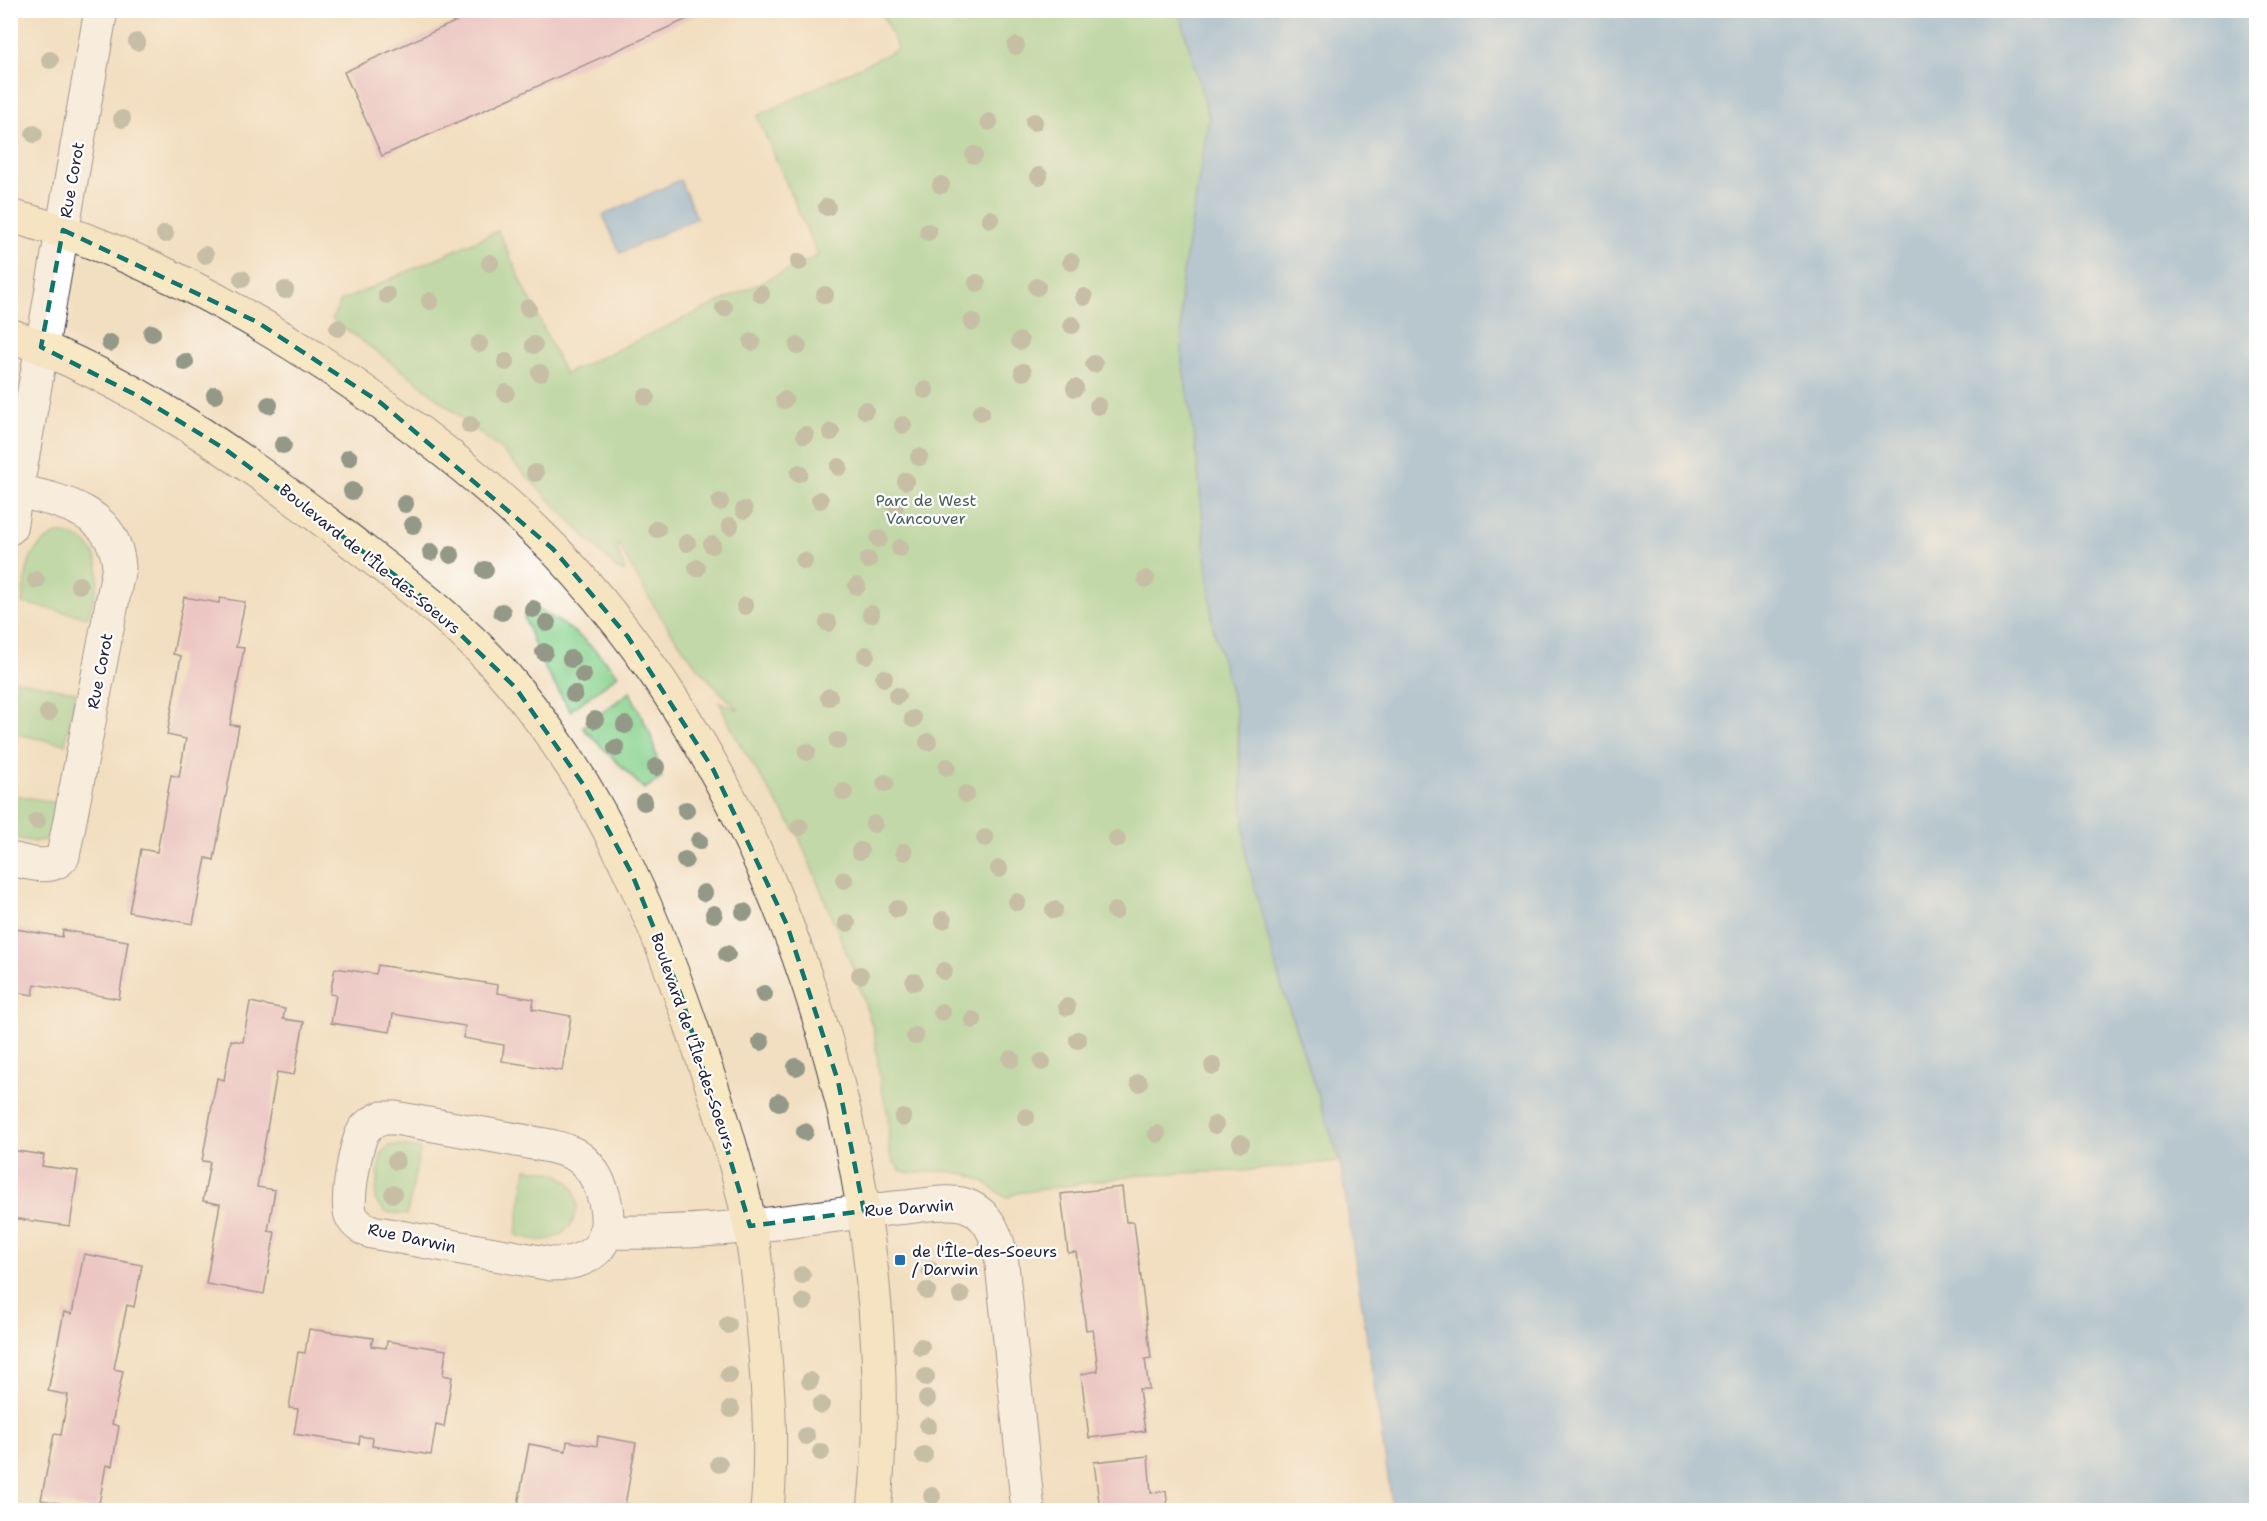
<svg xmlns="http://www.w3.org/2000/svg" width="2267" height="1521" font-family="'Shantell Sans',sans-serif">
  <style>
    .green { fill: #88d18d; stroke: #557a64; stroke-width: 1.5 }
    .water { fill: #71abe1; stroke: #4a668e; stroke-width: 1.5 }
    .building { fill: #e3a9c8 }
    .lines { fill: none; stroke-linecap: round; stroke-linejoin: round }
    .street-casing { stroke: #413e4f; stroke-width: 35 }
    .secondary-casing { stroke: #413e4f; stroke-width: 35 }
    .street { stroke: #fff; stroke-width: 33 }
    .secondary { stroke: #f8e8c3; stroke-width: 33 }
    .tree { fill: #939887 }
    .marked { fill: none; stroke: #0f766e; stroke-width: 4.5; stroke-dasharray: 12 8; stroke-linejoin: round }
    .poi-dot { fill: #1f6fb2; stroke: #fff; stroke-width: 2 }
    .labels { text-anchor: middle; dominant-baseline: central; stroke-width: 4.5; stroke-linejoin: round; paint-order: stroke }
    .street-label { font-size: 16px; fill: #22223b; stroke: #fff }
    .park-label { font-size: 16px; fill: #465f58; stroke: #fff }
    .poi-label { font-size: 16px; fill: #22223b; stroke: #fff; text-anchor: start }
  </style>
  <rect width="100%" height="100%" fill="#fff"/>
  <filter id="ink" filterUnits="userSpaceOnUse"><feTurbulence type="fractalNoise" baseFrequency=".0167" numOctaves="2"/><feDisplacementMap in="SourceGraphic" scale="12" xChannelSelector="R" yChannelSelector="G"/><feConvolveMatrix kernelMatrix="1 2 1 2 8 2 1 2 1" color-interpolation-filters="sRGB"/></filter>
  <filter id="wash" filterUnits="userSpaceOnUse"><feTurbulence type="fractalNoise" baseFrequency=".008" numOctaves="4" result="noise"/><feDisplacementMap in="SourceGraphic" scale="24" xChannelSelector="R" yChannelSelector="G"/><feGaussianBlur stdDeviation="1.35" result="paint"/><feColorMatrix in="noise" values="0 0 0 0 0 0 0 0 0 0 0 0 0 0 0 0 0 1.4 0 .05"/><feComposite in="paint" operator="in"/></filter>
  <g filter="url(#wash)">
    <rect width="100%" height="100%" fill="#f2dec0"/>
    <path class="green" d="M 881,11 L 1179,11 L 1209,117 L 1181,286 L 1182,362 L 1195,439 L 1213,627 L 1237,713 L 1238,752 L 1280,982 L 1340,1161 L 1243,1171 L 1146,1174 L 1017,1193 L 1006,1198 L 981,1180 L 966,1174 L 944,1171 L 908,1173 L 900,1170 L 894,1162 L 889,1152 L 888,1114 L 881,1088 L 874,1031 L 852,966 L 798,835 L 737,740 L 719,702 L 739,710 C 686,662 651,605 618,543 L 617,548 L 625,572 L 617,569 L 501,450 L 415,380 L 332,319 L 341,301 L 498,231 L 565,374 L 818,256 L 757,116 L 898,49 Z
      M 57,534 C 84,533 101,552 98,580 C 97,592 91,605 87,617 L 22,603 C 28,570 23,550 57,534 Z
      M 537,609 C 573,628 592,645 618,675 L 570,711 L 540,660 L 524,617 Z
      M 10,679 L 76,692 L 65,744 L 11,733 Z
      M 630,692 L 651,736 L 662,778 L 644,789 L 582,727 Z
      M 10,794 L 57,803 L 51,833 L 45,840 L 34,842 L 11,837 Z
      M 399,1145 L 420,1149 L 407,1215 L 385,1212 L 375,1200 L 381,1155 L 388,1146 Z
      M 526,1169 C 537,1170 550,1170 559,1175 C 592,1192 576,1243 539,1240 C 532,1240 524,1237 516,1235 Z"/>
    <path class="water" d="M 1179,11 L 2256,11 L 2256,1510 L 1393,1510 L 1340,1161 L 1280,982 L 1246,855 L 1237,713 L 1213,627 L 1195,439 L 1182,362 L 1181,286 L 1209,117 Z
      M 680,180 L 697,218 L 620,253 L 603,215 Z"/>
    <g id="blocks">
      <path class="building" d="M 481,10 L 707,10 L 382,156 L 344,72 Z
        M 184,597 L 219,603 L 220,598 L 245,602 L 236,647 L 244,648 L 230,725 L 239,726 L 214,860 L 206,858 L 193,924 L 129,912 L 141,849 L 157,852 L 171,775 L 179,777 L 184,749 L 186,739 L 167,735 L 181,656 L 173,654 Z
        M 10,928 L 62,937 L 63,930 L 128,941 L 119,999 L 35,984 L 33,995 L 10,991 Z
        M 378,965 L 498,985 L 497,993 L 534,999 L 532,1009 L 571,1016 L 562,1071 L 502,1061 L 504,1045 L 463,1038 L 465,1026 L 393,1014 L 390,1032 L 331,1023 L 336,995 L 330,994 L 335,968 L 376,974 Z
        M 250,1002 L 285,1009 L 283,1019 L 304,1022 L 294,1075 L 277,1072 L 257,1187 L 275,1190 L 268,1231 L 275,1232 L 264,1294 L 206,1284 L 220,1204 L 203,1201 L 210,1162 L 202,1161 L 217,1078 L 224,1080 L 231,1040 L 243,1042 Z
        M 10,1150 L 44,1155 L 42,1166 L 78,1171 L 70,1226 L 11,1218 L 14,1200 L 10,1200 Z
        M 1122,1187 L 1126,1222 L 1134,1222 L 1151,1358 L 1145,1359 L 1149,1389 L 1139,1389 L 1145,1431 L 1089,1438 L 1081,1374 L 1098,1371 L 1093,1329 L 1086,1330 L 1076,1252 L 1068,1253 L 1061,1194 Z
        M 84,1254 L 142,1265 L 134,1307 L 127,1305 L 114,1369 L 123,1371 L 112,1424 L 119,1426 L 112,1466 L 106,1465 L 98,1510 L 41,1500 L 54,1434 L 61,1435 L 68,1395 L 48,1391 L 64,1312 L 72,1314 Z
        M 309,1329 L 373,1338 L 371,1346 L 386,1348 L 387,1341 L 446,1350 L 443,1375 L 452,1377 L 444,1427 L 436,1425 L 431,1455 L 372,1446 L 373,1438 L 366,1437 L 360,1436 L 359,1444 L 294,1434 L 298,1409 L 289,1408 L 298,1352 L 305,1353 Z
        M 598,1436 L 636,1443 L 625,1505 L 633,1506 L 632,1510 L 517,1510 L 529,1444 L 566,1451 L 567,1441 L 597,1446 Z
        M 1148,1456 L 1151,1493 L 1166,1491 L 1168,1510 L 1100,1510 L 1094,1462 Z"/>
    </g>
  </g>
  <g filter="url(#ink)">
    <use href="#blocks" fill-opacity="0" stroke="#413e4f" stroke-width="1.5"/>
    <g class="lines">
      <g class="street-casing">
        <path id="street" d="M 10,528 L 101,10
          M 10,859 C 27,862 51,872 63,856 L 119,567 C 115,512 63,501 18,491
          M 381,1118 L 395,1118 L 550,1146 C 561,1149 571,1151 580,1158 C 602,1174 618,1225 598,1248 C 586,1261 568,1264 551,1264 L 372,1232 C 364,1229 355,1225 351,1215 C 345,1202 356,1145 363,1132 C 367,1124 374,1122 381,1118 Z
          M 605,1232 C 654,1233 704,1231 752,1226 C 803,1220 854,1212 906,1207 C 924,1205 948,1200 965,1205 C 988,1213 996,1234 1001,1255 L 1028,1510"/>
      </g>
      <g class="secondary-casing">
        <path id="secondary" d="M 10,216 C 118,243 238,307 330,368 C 406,419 490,484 554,549 C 737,740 843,1014 872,1274 C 880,1352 883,1432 874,1510
          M 10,335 C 133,381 241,457 344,536 C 404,582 465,627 513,685 C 598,787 651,907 693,1031 C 715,1094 737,1160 750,1226 C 756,1258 759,1290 762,1323 C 768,1385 773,1448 767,1510"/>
      </g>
      <use href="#street" class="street"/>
      <use href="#secondary" class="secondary"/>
    </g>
    <g class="tree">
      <circle cx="137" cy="42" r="9"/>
      <circle cx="1016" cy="46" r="9"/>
      <circle cx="50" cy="60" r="9"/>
      <circle cx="122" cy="119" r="9"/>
      <circle cx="989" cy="122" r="9"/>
      <circle cx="1034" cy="122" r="9"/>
      <circle cx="34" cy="134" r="9"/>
      <circle cx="974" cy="155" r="9"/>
      <circle cx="1039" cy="176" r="9"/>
      <circle cx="941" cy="185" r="9"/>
      <circle cx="827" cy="207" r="9"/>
      <circle cx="990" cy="219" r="9"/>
      <circle cx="928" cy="232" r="9"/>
      <circle cx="165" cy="234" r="9"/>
      <circle cx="205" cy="255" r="9"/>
      <circle cx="799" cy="262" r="9"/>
      <circle cx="1071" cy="262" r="9"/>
      <circle cx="490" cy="263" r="9"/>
      <circle cx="242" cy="279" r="9"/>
      <circle cx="977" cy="283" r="9"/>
      <circle cx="1037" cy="287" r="9"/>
      <circle cx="285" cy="290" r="9"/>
      <circle cx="761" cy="294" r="9"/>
      <circle cx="387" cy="295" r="9"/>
      <circle cx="825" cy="295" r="9"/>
      <circle cx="1084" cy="297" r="9"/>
      <circle cx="430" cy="301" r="9"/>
      <circle cx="528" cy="308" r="9"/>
      <circle cx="724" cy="308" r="9"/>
      <circle cx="972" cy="322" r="9"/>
      <circle cx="1072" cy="325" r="9"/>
      <circle cx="338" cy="328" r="9"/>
      <circle cx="152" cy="333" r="9"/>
      <circle cx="1020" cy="341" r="9"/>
      <circle cx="752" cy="342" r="9"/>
      <circle cx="110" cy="343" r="9"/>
      <circle cx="479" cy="344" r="9"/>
      <circle cx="534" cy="345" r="9"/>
      <circle cx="798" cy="346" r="9"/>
      <circle cx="185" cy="362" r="9"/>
      <circle cx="506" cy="362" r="9"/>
      <circle cx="1094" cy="364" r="9"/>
      <circle cx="1023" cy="372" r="9"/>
      <circle cx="540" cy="373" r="9"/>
      <circle cx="1075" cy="388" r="9"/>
      <circle cx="925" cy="390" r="9"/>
      <circle cx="506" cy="393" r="9"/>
      <circle cx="215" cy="395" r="9"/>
      <circle cx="646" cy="397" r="9"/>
      <circle cx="784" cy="400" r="9"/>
      <circle cx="269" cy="405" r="9"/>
      <circle cx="1098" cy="406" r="9"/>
      <circle cx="865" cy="410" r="9"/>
      <circle cx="981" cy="412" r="9"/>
      <circle cx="470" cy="425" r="9"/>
      <circle cx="903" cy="425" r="9"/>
      <circle cx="831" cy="432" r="9"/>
      <circle cx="805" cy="435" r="9"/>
      <circle cx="283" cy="445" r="9"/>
      <circle cx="919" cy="457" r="9"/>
      <circle cx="349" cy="458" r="9"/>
      <circle cx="839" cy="467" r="9"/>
      <circle cx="535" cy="473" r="9"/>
      <circle cx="799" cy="473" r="9"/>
      <circle cx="906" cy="481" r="9"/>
      <circle cx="352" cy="491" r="9"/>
      <circle cx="820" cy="500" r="9"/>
      <circle cx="720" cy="502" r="9"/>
      <circle cx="405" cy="504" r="9"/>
      <circle cx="895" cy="506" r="9"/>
      <circle cx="744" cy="510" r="9"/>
      <circle cx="413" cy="525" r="9"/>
      <circle cx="730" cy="526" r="9"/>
      <circle cx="657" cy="529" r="9"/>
      <circle cx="879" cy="539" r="9"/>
      <circle cx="687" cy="543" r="9"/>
      <circle cx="712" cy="545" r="9"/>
      <circle cx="900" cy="548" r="9"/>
      <circle cx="431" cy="552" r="9"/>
      <circle cx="451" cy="555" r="9"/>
      <circle cx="868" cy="560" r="9"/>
      <circle cx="804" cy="561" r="9"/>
      <circle cx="697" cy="568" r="9"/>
      <circle cx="485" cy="570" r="9"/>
      <circle cx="1146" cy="579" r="9"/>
      <circle cx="36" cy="580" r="9"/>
      <circle cx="79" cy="585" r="9"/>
      <circle cx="857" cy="586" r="9"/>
      <circle cx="745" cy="606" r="9"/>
      <circle cx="533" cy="609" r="9"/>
      <circle cx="502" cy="612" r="9"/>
      <circle cx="871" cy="614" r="9"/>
      <circle cx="547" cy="623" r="9"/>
      <circle cx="828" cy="623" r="9"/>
      <circle cx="544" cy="652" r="9"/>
      <circle cx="866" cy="655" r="9"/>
      <circle cx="571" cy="659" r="9"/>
      <circle cx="583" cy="675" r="9"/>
      <circle cx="884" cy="678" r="9"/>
      <circle cx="574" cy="694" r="9"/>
      <circle cx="897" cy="696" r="9"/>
      <circle cx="829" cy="697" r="9"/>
      <circle cx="48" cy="713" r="9"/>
      <circle cx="913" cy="719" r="9"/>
      <circle cx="595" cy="720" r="9"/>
      <circle cx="625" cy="725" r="9"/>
      <circle cx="838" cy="741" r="9"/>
      <circle cx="928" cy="742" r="9"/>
      <circle cx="616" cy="748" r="9"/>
      <circle cx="807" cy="752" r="9"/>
      <circle cx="656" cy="767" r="9"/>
      <circle cx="947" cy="767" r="9"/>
      <circle cx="885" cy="783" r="9"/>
      <circle cx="844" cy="792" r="9"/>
      <circle cx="966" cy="794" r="9"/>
      <circle cx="644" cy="802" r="9"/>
      <circle cx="686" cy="810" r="9"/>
      <circle cx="37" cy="821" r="9"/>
      <circle cx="874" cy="824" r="9"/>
      <circle cx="800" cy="827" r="9"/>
      <circle cx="985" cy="838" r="9"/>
      <circle cx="1117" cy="839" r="9"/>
      <circle cx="699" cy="841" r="9"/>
      <circle cx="860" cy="851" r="9"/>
      <circle cx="904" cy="852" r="9"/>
      <circle cx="685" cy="860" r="9"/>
      <circle cx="999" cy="869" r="9"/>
      <circle cx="844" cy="880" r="9"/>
      <circle cx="704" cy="893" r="9"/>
      <circle cx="1017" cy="902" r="9"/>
      <circle cx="897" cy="909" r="9"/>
      <circle cx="1054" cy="910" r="9"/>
      <circle cx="1115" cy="911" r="9"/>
      <circle cx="744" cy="912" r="9"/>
      <circle cx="714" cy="914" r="9"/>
      <circle cx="943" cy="920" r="9"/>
      <circle cx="847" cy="923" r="9"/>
      <circle cx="727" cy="954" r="9"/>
      <circle cx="944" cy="971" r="9"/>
      <circle cx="860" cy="975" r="9"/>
      <circle cx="914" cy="982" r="9"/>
      <circle cx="764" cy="994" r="9"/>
      <circle cx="1067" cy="1007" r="9"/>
      <circle cx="942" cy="1012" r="9"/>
      <circle cx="973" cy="1020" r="9"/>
      <circle cx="915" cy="1036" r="9"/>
      <circle cx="1078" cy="1040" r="9"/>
      <circle cx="761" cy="1042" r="9"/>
      <circle cx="1011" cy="1059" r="9"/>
      <circle cx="1042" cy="1062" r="9"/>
      <circle cx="1213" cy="1066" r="9"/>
      <circle cx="796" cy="1067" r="9"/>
      <circle cx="1139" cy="1083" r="9"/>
      <circle cx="779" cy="1102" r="9"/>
      <circle cx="1026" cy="1117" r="9"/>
      <circle cx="903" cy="1118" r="9"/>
      <circle cx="1215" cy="1125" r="9"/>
      <circle cx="805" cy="1132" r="9"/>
      <circle cx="1157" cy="1134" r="9"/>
      <circle cx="1241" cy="1143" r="9"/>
      <circle cx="396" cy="1161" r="9"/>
      <circle cx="393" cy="1194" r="9"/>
      <circle cx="930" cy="1270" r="9"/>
      <circle cx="802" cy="1275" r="9"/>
      <circle cx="927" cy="1291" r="9"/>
      <circle cx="961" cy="1295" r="9"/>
      <circle cx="804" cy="1302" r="9"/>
      <circle cx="728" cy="1325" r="9"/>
      <circle cx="921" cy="1347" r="9"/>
      <circle cx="729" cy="1375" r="9"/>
      <circle cx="926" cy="1377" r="9"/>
      <circle cx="810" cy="1381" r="9"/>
      <circle cx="927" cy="1399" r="9"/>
      <circle cx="821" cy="1405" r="9"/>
      <circle cx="731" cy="1409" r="9"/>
      <circle cx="928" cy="1426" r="9"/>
      <circle cx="806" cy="1436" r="9"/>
      <circle cx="821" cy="1452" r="9"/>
      <circle cx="924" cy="1455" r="9"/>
      <circle cx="719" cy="1464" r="9"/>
      <circle cx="932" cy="1496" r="9"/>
    </g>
  </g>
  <path d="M0 0H2267V1521H0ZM 63,230 L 257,322 L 381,403 L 553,549 L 628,637 L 713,769 L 787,925 L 838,1081 L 864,1211 L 750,1226 L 681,995 L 632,874 L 585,787 L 515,687 L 412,588 L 225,449 L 138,396 L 41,347 Z" fill="#f2dec0" fill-opacity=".55" fill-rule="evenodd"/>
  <path class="marked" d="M 63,230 L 257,322 L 381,403 L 553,549 L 628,637 L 713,769 L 787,925 L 838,1081 L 864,1211 L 750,1226 L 681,995 L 632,874 L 585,787 L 515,687 L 412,588 L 225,449 L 138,396 L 41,347 Z"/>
  <rect class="poi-dot" x="894" y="1254" width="12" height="12" rx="3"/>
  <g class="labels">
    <g class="street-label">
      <text transform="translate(72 180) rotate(-80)">Rue Corot</text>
      <text transform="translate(370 559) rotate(39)">Boulevard de l'Île-des-Soeurs</text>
      <text transform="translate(100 671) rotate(-79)">Rue Corot</text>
      <text transform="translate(693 1041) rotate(71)">Boulevard de l'Île-des-Soeurs</text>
      <text transform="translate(909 1208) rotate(-4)">Rue Darwin</text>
      <text transform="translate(412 1238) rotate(12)">Rue Darwin</text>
    </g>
    <g class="park-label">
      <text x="926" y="500">Parc de West<tspan x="926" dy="18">Vancouver</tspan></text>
    </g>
    <g class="poi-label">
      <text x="912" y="1251">de l'Île-des-Soeurs<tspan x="912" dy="18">/ Darwin</tspan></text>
    </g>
  </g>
  <rect width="2267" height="1521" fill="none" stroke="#fff" stroke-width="36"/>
</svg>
